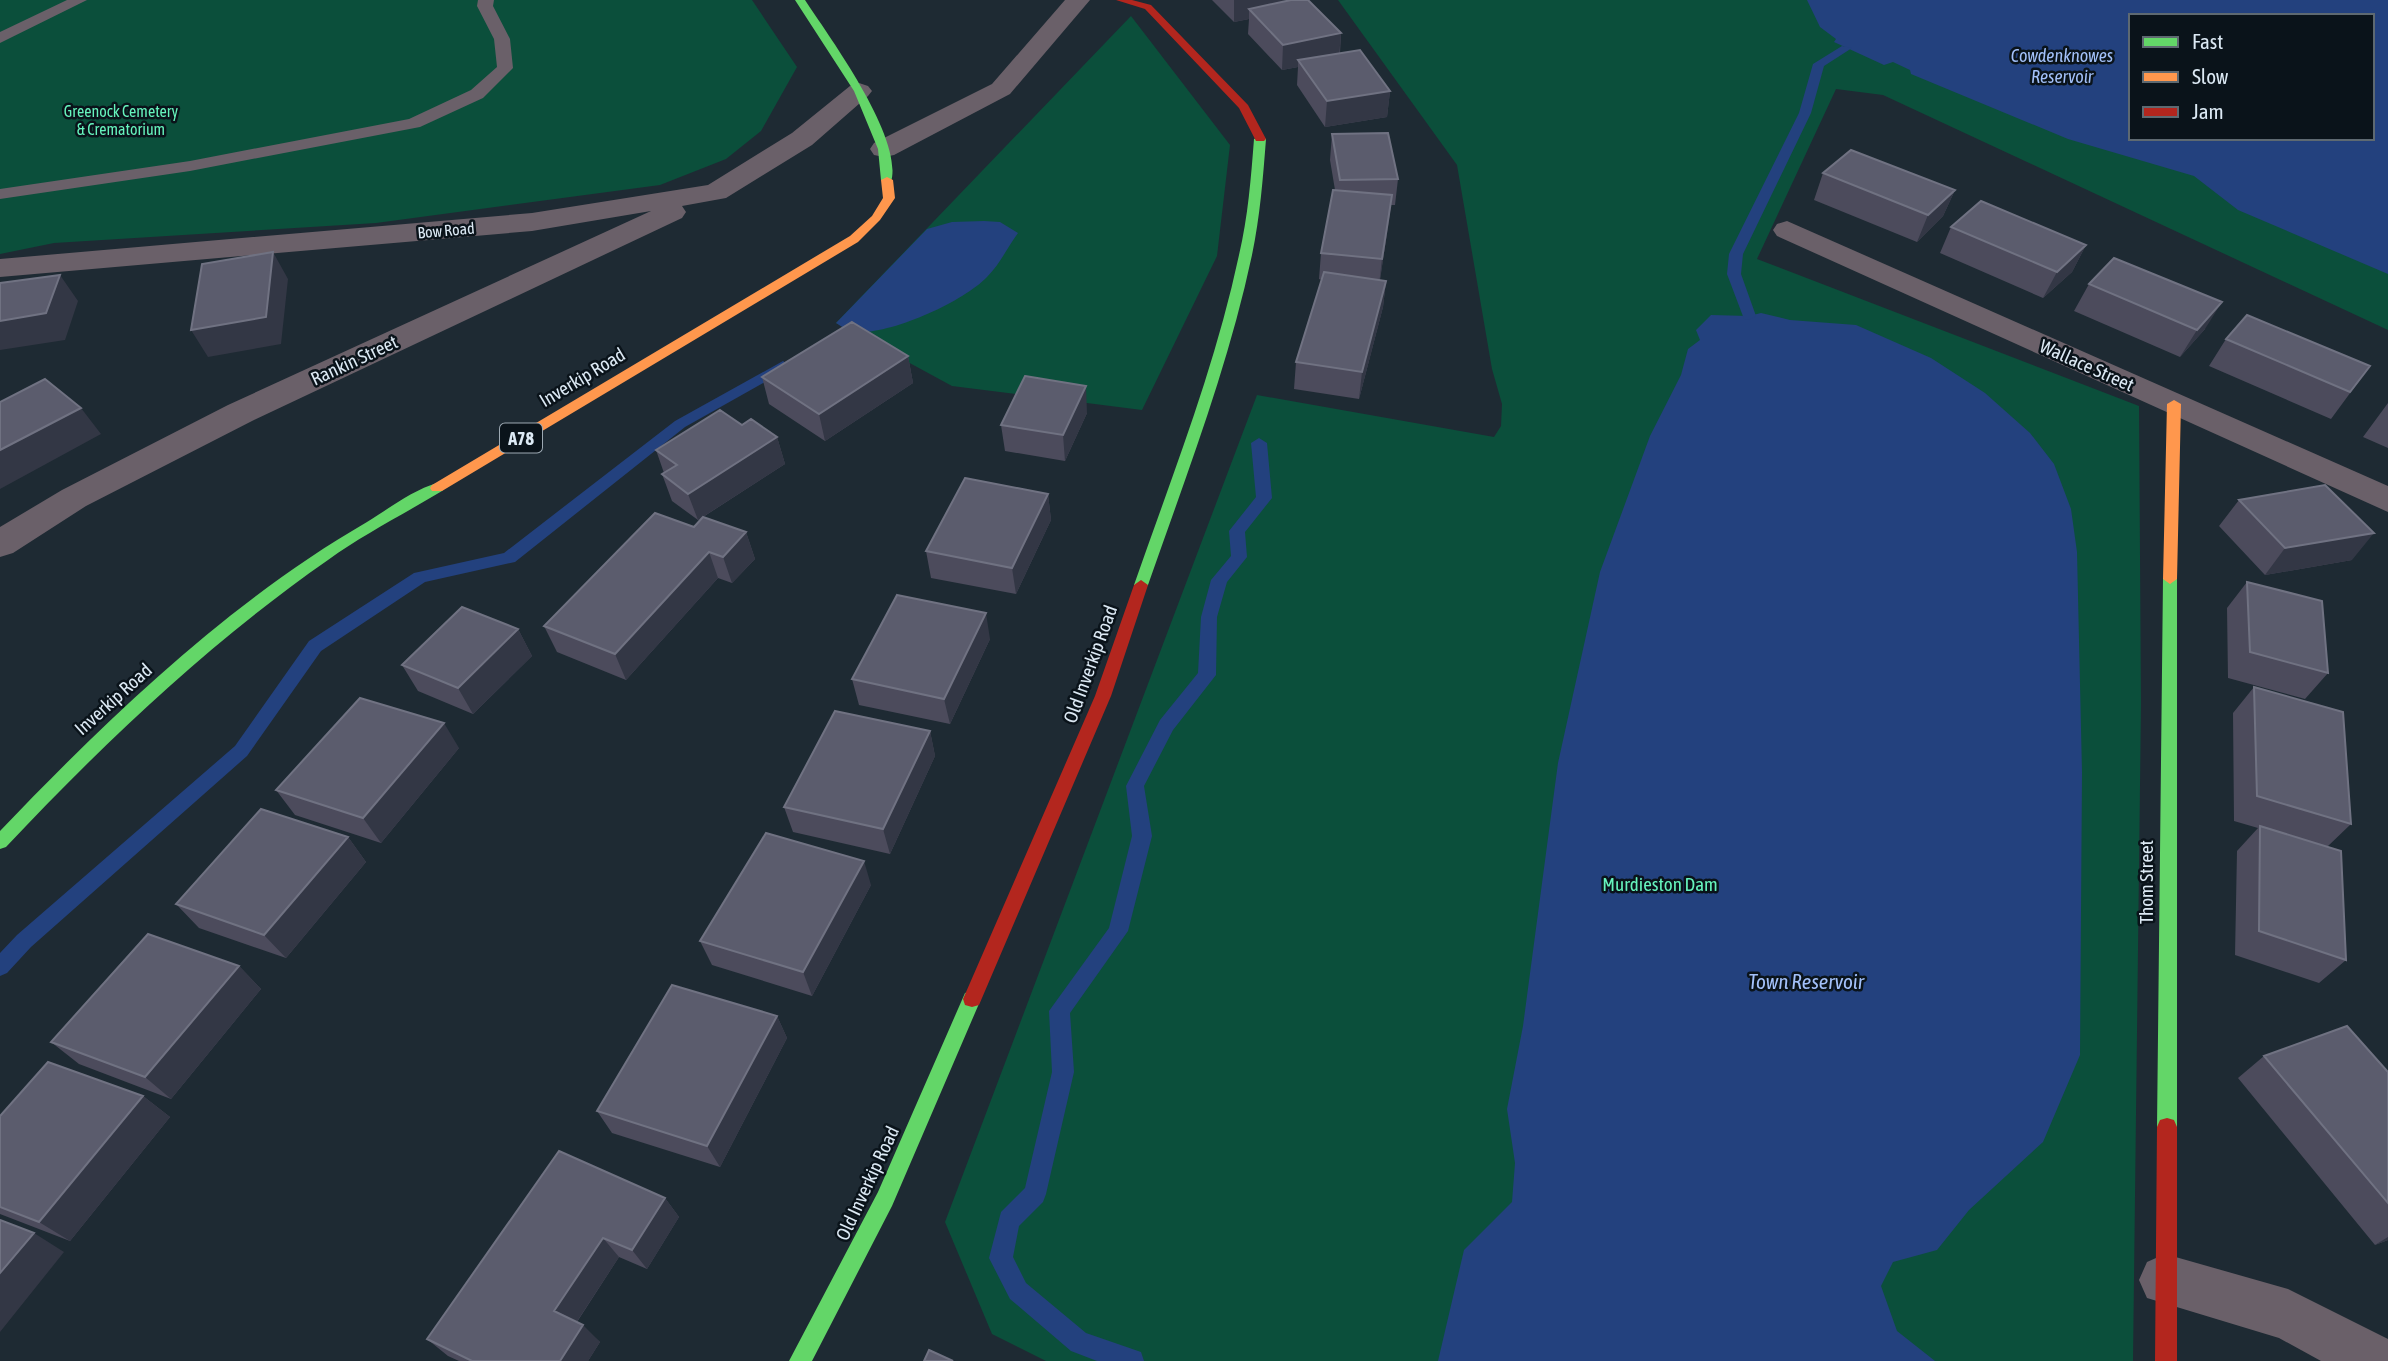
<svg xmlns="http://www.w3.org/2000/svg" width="2388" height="1361" font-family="'Asap Condensed',sans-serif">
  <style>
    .green { fill: #0b4f3b; fill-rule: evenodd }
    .water { fill: #23417e; fill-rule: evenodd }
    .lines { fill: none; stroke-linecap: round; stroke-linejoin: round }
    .stream { fill: #23417e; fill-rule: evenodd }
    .lane { fill: #6a6069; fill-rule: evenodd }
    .street { fill: #6a6069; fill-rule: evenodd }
    .fast { fill: #63d668; fill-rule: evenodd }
    .slow { fill: #ff974d; fill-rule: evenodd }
    .jam { fill: #b3261e; fill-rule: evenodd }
    .wall { fill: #4c4b5c }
    .shaded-wall { fill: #333745 }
    .building { fill: #5b5c6d; stroke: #707282; stroke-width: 2 }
    .labels { text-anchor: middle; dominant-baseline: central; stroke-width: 5; stroke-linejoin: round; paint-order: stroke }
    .far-park-label { font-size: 16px; fill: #66f4bd; stroke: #0a131a }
    .far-street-label { font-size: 16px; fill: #dce9f4; stroke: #0a131a }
    .far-water-label { font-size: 18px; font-style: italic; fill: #a3c1fa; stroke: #0a131a }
    .shield { fill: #0a131a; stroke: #9da9b3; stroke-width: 2 }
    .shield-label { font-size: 18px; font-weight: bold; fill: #dce9f4 }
    .street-label { font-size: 19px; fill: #dce9f4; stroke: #0a131a }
    .park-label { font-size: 19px; fill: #66f4bd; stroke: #0a131a }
    .water-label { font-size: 21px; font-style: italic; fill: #a3c1fa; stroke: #0a131a }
  </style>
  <rect width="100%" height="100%" fill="#1e2a33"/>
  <path class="green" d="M 0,0 L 752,0 L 797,67 L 761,131 L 726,159 L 660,185 L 376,223 L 54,243 L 0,254 Z
    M 1338,0 L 2388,0 L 2388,330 L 1883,95 L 1836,89 L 1757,259 L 2139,406 L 2141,704 L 2133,1361 L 1046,1361 L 992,1334 L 945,1222 L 1257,395 L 1494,437 L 1501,426 L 1502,404 L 1492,369 L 1457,165 ZM 2131,16 L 2372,16 L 2372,138 L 2131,138 Z
    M 1131,16 L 1230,145 L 1217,256 L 1142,410 L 952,386 L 836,323 Z"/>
  <path class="water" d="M 1807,0 L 2388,0 L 2388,274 L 2238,210 L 2194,176 L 2068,139 L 1911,74 L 1910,70 L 1893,62 L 1884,65 L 1834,42 L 1836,39 L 1820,27 ZM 2131,16 L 2372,16 L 2372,138 L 2131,138 Z
    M 984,221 L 1000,222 L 1018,233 C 1007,248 1000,264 987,277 C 963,302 890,335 855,332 C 849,332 841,326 836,323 L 927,229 L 952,222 Z
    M 1761,313 L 1790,320 L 1856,325 L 1931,358 L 1985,393 L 2030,433 L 2054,464 L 2071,509 L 2077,552 L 2082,772 L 2080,1055 L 2043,1142 L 1969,1210 L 1937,1250 L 1893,1262 L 1881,1286 L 1897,1331 L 1935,1361 L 1438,1361 L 1464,1250 L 1512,1202 L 1515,1163 L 1507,1109 L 1523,1026 L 1558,763 L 1600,572 L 1650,436 L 1681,375 L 1688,349 L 1700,340 L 1696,330 L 1711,315 L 1749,316 Z"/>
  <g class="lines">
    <path class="stream" d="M 1842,46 L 1852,48 L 1824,66 L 1811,113 L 1743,254 L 1741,274 L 1756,316 L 1749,320 L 1744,319 L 1727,274 L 1729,254 L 1799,113 L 1813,64 Z
      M 783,361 L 790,366 L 788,369 L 685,427 L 515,562 L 425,582 L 321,651 L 247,756 L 31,947 L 7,973 L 0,976 L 0,953 L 17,935 L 235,746 L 309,641 L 414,573 L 504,553 L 675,421 Z
      M 1259,438 L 1267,443 L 1272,498 L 1245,532 L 1247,557 L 1227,582 L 1217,617 L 1216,675 L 1173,730 L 1144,786 L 1152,836 L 1128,931 L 1070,1013 L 1074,1072 L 1046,1194 L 1043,1202 L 1019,1226 L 1013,1257 L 1026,1283 L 1086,1333 L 1141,1352 L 1144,1361 L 1097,1361 L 1071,1351 L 1010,1299 L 989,1258 L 1001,1212 L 1025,1188 L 1052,1072 L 1049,1011 L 1109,928 L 1132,836 L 1126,786 L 1160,720 L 1198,673 L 1201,617 L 1211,580 L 1231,556 L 1229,531 L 1256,497 L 1251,443 Z"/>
    <path class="lane" d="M 67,0 L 87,0 L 0,43 L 0,32 Z
      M 478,0 L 494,0 L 493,6 L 510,39 L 513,68 L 483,98 L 420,127 L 190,171 L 0,199 L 0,189 L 190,161 L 409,119 L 471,90 L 497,67 L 494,39 L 477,6 Z"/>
    <path class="street" d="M 1065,0 L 1090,0 L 1010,94 L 894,155 L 884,157 L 874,155 L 870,149 L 874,143 L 992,84 Z
      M 859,83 L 868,86 L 872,91 L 868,96 L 812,145 L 726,198 L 682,206 L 686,212 L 682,218 L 252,421 L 86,506 L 13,553 L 0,557 L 0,527 L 62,490 L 228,405 L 651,211 L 532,231 L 0,277 L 0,259 L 532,213 L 708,185 L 792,133 L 850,86 Z
      M 1787,221 L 2388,486 L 2388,512 L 1777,236 L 1773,230 L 1777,224 Z
      M 2165,1254 L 2288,1289 L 2388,1339 L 2388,1361 L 2321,1361 L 2279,1338 L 2147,1298 L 2139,1280 L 2147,1262 Z"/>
    <path class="fast" d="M 795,0 L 805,0 C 830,38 904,138 891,182 L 881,180 L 878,149 L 854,91 Z
      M 1260,136 L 1266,139 C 1263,178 1260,217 1252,255 C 1228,368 1186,476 1148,585 L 1141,590 L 1134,585 C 1172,476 1215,368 1239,255 C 1248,217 1251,178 1254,139 Z
      M 437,483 L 444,488 L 442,491 C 404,514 364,534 328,560 C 209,643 105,742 6,847 L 0,849 L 0,831 C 110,716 229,602 367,522 C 388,509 413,490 437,483 Z
      M 2170,574 L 2177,579 L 2177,1127 L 2174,1134 L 2167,1136 L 2160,1134 L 2157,1127 L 2163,579 Z
      M 972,991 L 979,993 L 981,999 L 892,1206 L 812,1361 L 789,1361 L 878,1192 L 965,993 Z"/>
    <path class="slow" d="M 887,177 L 893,180 L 895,198 L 880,220 L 858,242 L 442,491 L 432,491 L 430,488 L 432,485 L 850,236 L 872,216 L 883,198 L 881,180 Z
      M 2174,400 L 2181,404 L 2177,579 L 2170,584 L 2163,579 L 2167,404 Z"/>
    <path class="jam" d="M 1116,0 L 1132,0 L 1151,5 L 1248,105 L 1266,139 L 1264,141 L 1256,141 L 1239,108 L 1145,9 Z
      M 1141,580 L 1148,585 L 1111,696 L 979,1005 L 972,1007 L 965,1005 L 963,999 L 1095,696 L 1134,585 Z
      M 2167,1118 L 2174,1120 L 2177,1127 L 2177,1361 L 2155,1361 L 2157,1127 L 2160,1120 Z"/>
  </g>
  <path class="wall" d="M 1212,0 L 1289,0 L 1341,33 L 1340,53 L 1390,91 L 1387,117 L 1325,127 L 1297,85 L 1298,67 L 1282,70 L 1248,34 L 1249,19 L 1234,22 Z
    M 1332,134 L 1398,179 L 1395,205 L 1391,205 L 1380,280 L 1386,281 L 1383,307 L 1359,399 L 1294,389 L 1296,362 L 1322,280 L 1319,279 L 1321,253 L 1335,190 L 1330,160 Z
    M 1823,173 L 1955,190 L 1943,216 L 1917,242 L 1814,200 Z
    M 1951,227 L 2086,245 L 2072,272 L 2043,298 L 1940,253 Z
    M 2089,284 L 2205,329 L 2180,357 L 2074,311 Z
    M 2226,339 L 2370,366 L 2331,419 L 2209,366 Z
    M 908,356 L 913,383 L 825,441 L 769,404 L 762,377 Z
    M 2388,403 L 2388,448 L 2363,437 Z
    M 1087,413 L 1065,461 L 1005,451 L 1001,425 Z
    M 742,425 L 777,437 L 785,464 L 703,517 L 746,532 L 755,559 L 732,583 L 718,578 L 626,680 L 557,652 L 544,626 L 694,527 L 702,518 L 698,520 L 672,501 L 662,474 L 664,473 L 656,450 Z
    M 1048,494 L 1051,520 L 1016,594 L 931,578 L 926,551 Z
    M 2239,500 L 2352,560 L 2265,575 L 2219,526 Z
    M 2247,582 L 2328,673 L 2305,699 L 2228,678 L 2227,608 Z
    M 518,629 L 532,656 L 473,714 L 418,691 L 402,665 Z
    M 990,639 L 950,724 L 859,705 L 852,679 Z
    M 2254,687 L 2351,824 L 2327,847 L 2346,960 L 2319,983 L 2235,955 L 2237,851 L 2258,828 L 2234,821 L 2233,713 Z
    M 930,731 L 935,756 L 890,854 L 793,832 L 784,807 Z
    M 459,748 L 381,843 L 295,815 L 276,790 Z
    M 348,837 L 366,862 L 286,958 L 199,928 L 176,904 Z
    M 871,885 L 812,996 L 712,965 L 700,941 Z
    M 239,966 L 261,989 L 171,1099 L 79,1064 L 51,1042 Z
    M 777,1016 L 787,1038 L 720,1167 L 612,1133 L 597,1111 Z
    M 2264,1056 L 2388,1072 L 2388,1240 L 2375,1245 L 2238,1078 Z
    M 143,1096 L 170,1117 L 70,1241 L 0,1214 L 0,1116 Z
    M 665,1198 L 679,1217 L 647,1269 L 619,1257 L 577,1322 L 600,1342 L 588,1361 L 459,1361 L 448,1356 L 427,1339 Z"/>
  <path class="shaded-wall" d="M 1234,0 L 1289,0 L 1249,9 L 1249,19 L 1234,22 Z
    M 1341,33 L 1339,58 L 1298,60 L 1298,67 L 1282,70 L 1283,45 Z
    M 1390,91 L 1387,117 L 1325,127 L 1327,101 Z
    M 1955,190 L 1943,216 L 1917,242 L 1928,215 Z
    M 1392,195 L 1389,221 L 1379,285 L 1382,259 Z
    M 2086,245 L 2072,272 L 2043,298 L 2057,272 Z
    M 273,252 L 288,279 L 281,344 L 208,357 L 191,330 Z
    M 60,275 L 78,301 L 65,340 L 0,350 L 0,321 Z
    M 1386,281 L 1383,307 L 1359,399 L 1362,372 Z
    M 2222,302 L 2205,329 L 2180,357 L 2197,330 Z
    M 908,356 L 913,383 L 825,441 L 819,414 Z
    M 1086,386 L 1087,413 L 1065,461 L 1063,435 Z
    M 81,408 L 101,434 L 0,489 L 0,450 Z
    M 777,437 L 785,464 L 698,520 L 688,494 Z
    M 1048,494 L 1051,520 L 1016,594 L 1012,568 Z
    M 746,532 L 755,559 L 732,583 L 723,557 Z
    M 2374,533 L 2352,560 L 2265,575 L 2285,548 Z
    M 709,552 L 718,578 L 626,680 L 615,654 Z
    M 986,613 L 990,639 L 950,724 L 944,699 Z
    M 518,629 L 532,656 L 473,714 L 458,688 Z
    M 444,723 L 459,748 L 381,843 L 363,818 Z
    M 930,731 L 935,756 L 890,854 L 883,829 Z
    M 348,837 L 366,862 L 286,958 L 264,935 Z
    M 864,861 L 871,885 L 812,996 L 803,972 Z
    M 239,966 L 261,989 L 171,1099 L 145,1077 Z
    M 777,1016 L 787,1038 L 720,1167 L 707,1146 Z
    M 143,1096 L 170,1117 L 70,1241 L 39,1222 Z
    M 665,1198 L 679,1217 L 647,1269 L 632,1250 Z
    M 34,1233 L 64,1252 L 0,1332 L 0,1273 Z
    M 2388,1237 L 2388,1240 L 2375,1245 Z
    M 603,1238 L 619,1257 L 572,1329 L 554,1311 Z
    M 583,1325 L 600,1342 L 588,1361 L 560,1361 Z"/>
  <path class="building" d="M 1291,0 L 1308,0 L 1341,33 L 1283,45 L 1249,9 Z
    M 1360,50 L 1390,91 L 1327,101 L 1298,60 Z
    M 1388,133 L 1398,179 L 1340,180 L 1332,134 Z
    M 1851,150 L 1955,190 L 1928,215 L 1823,173 Z
    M 1333,190 L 1392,195 L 1382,259 L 1321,253 Z
    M 1981,201 L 2086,245 L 2057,272 L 1951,227 Z
    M 273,252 L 266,317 L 191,330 L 202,264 Z
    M 2114,258 L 2222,302 L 2197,330 L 2089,284 Z
    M 1324,272 L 1386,281 L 1362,372 L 1296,362 Z
    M 60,275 L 46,313 L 0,321 L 0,283 Z
    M 2247,315 L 2370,366 L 2350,392 L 2226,339 Z
    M 852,322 L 908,356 L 819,414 L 762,377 Z
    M 1025,376 L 1086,386 L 1063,435 L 1001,425 Z
    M 45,379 L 81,408 L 0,450 L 0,402 Z
    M 720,410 L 742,425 L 751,419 L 777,437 L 688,494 L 662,474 L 677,465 L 656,450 Z
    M 965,478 L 1048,494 L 1012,568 L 926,551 Z
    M 2325,485 L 2374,533 L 2285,548 L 2239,500 Z
    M 655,513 L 694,527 L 703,517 L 746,532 L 723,557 L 709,552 L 615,654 L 544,626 Z
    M 2247,582 L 2322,601 L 2328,673 L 2250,652 Z
    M 897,595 L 986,613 L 944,699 L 852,679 Z
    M 462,607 L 518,629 L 458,688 L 402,665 Z
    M 2254,687 L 2343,712 L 2351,824 L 2257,796 Z
    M 360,698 L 444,723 L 363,818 L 276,790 Z
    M 835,711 L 930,731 L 883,829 L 784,807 Z
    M 261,809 L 348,837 L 264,935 L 176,904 Z
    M 2260,826 L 2341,851 L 2346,960 L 2259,931 Z
    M 766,833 L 864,861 L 803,972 L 700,941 Z
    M 148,934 L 239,966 L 145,1077 L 51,1042 Z
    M 672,985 L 777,1016 L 707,1146 L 597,1111 Z
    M 2347,1026 L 2388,1072 L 2388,1203 L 2264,1056 Z
    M 48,1062 L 143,1096 L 39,1222 L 0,1207 L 0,1116 Z
    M 559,1151 L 665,1198 L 632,1250 L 603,1238 L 554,1311 L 583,1325 L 560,1361 L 472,1361 L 427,1339 Z
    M 0,1220 L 34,1233 L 0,1273 Z
    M 929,1350 L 953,1361 L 924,1361 Z"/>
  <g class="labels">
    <g class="far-park-label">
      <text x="121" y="111">Greenock Cemetery<tspan x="121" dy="18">&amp; Crematorium</tspan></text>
    </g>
    <g class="far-street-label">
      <text transform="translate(446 230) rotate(-5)">Bow Road</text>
    </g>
    <g class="far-water-label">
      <text x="2062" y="55">Cowdenknowes<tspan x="2062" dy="21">Reservoir</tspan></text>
    </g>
    <rect class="shield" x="500" y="423.5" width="42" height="29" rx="5"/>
    <g class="shield-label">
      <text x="521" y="438">A78</text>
    </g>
    <g class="street-label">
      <text transform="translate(354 360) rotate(-25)">Rankin Street</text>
      <text transform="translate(2087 365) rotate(24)">Wallace Street</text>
      <text transform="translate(582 377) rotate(-31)">Inverkip Road</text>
      <text transform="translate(1090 664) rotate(-70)">Old Inverkip Road</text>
      <text transform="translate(113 699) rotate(-42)">Inverkip Road</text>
      <text transform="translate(2146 882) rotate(-90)">Thom Street</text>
      <text transform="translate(867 1183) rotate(-65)">Old Inverkip Road</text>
    </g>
    <g class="park-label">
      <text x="1660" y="884">Murdieston Dam</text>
    </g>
    <g class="water-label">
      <text x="1806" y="981">Town Reservoir</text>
    </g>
  </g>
  <rect x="2129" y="14" width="245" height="126" fill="#0a131a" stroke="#5e6971" stroke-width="2"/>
  <rect x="2143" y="37" width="35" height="10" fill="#63d668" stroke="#5e6971" stroke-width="2"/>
  <text x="2192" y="49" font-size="21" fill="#dce9f4">Fast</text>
  <rect x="2143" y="72" width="35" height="10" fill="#ff974d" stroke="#5e6971" stroke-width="2"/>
  <text x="2192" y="84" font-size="21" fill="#dce9f4">Slow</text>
  <rect x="2143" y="107" width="35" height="10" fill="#b3261e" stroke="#5e6971" stroke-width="2"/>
  <text x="2192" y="119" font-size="21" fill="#dce9f4">Jam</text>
</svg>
